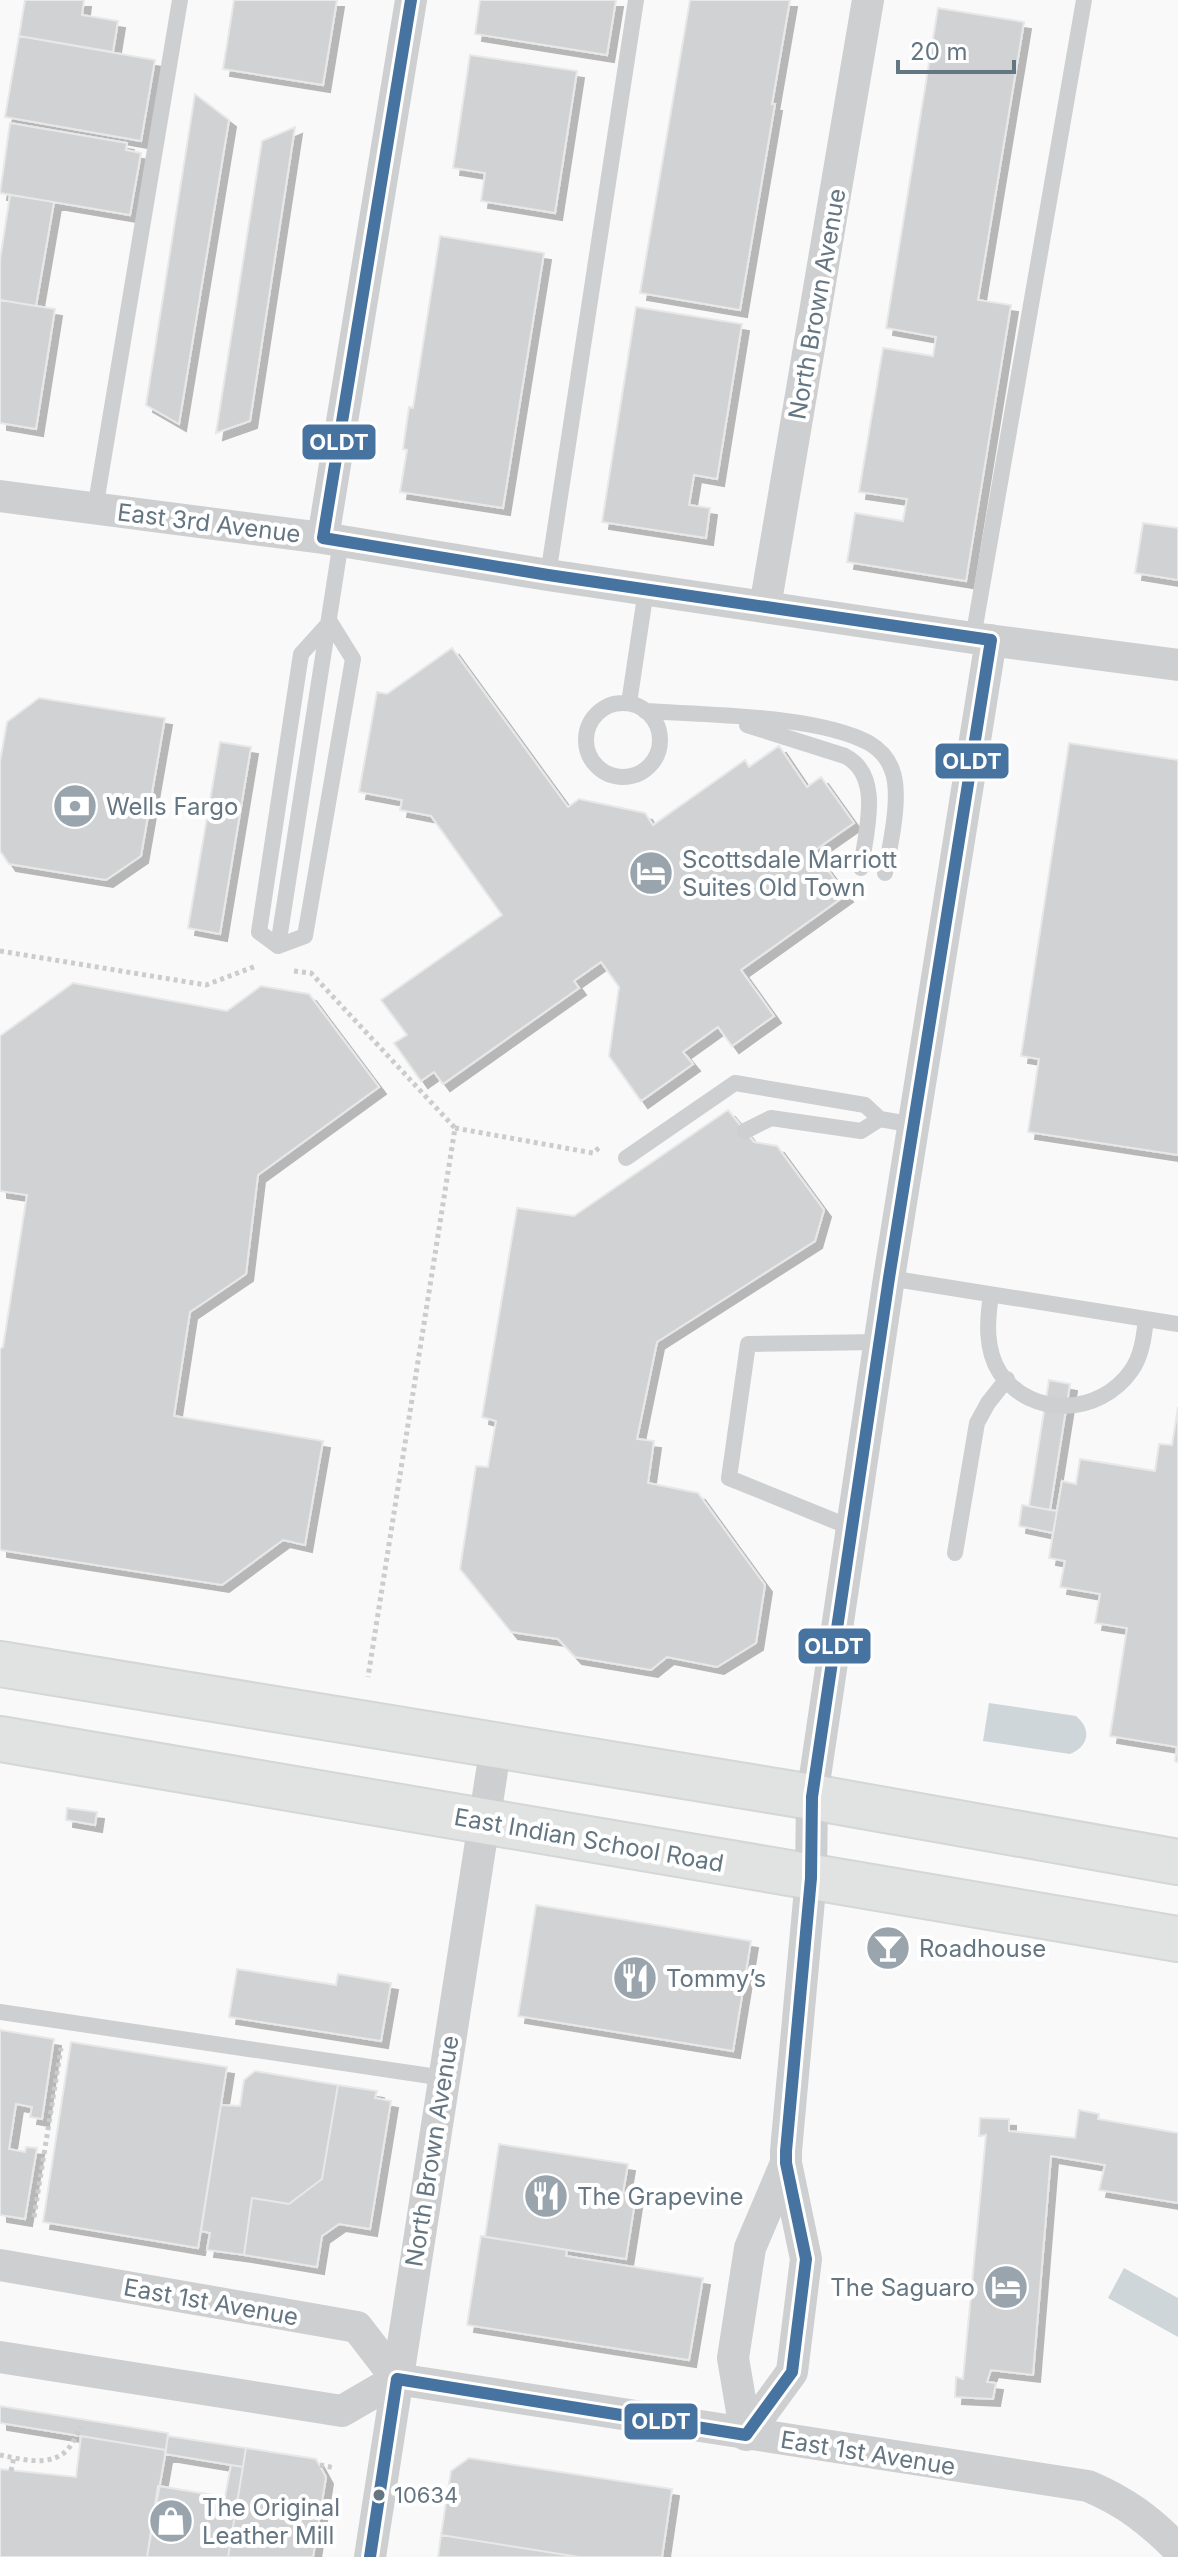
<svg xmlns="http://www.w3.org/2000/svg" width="1178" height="2557" font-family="Inter,sans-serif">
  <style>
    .water { fill: #ced6d9 }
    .building { fill: #d0d2d3; stroke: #e8e8e8; stroke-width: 2; filter: url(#shadow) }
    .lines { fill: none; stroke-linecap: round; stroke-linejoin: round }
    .secondary-casing { stroke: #d5d6d7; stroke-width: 48 }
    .path { stroke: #cbcccd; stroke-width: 5; stroke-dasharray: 4 4; stroke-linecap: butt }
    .service { stroke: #cecfd0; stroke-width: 16 }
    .minor { stroke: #cecfd0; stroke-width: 32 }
    .secondary { stroke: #e1e2e2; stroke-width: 44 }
    .bus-1-casing { stroke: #fff; stroke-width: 18 }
    .bus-1 { stroke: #46739f; stroke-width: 12 }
    .bus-dot { fill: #657683; stroke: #fff; stroke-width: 3 }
    .labels { text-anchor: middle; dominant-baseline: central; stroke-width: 8; stroke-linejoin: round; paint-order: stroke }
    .bus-label { font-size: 22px; fill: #657683; stroke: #fff; text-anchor: start }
    .street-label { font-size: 24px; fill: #657683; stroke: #fff }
    .poi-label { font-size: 24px; fill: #657683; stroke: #fff; text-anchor: start }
    .line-badge { stroke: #fff; stroke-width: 3 }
    .badge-label { font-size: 22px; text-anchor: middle; font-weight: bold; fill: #fff }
  </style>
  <defs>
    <filter id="shadow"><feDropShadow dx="7" dy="7" stdDeviation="0" flood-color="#0004"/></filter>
  </defs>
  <rect width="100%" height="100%" fill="#f9f9f9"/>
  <path class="water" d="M 989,1703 L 1076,1716 C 1092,1729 1089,1746 1070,1754 L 983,1741 Z
    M 1124,2268 L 1178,2298 L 1178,2337 L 1108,2298 Z"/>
  <path class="building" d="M 25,0 L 84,0 L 82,15 L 118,21 L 113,52 L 19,36 Z
    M 234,0 L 337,0 L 323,85 L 223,69 Z
    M 480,0 L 616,0 L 607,55 L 475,34 Z
    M 690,0 L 790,0 L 772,104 L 775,104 L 740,310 L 640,293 Z
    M 938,8 L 1024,22 L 978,300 L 1011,305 L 966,581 L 847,562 L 855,513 L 903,521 L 907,499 L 859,492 L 883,348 L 933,356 L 936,337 L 886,328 Z
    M 19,36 L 155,60 L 141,141 L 5,117 Z
    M 470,55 L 577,71 L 555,213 L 481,201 L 485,173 L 453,168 Z
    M 195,94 L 229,120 L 179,424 L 146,405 Z
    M 10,123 L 127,143 L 126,150 L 141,153 L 130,215 L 0,193 Z
    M 295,127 L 250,421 L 216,433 L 262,141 Z
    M 10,195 L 54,202 L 36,306 L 0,300 L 0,260 Z
    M 440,236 L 544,253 L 503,508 L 400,492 L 407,450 L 403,449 L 409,407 L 413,408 Z
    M 0,300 L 55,309 L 36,429 L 0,423 Z
    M 636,307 L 742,324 L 717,479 L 694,475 L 689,505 L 710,508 L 706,538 L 602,522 Z
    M 1143,523 L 1178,528 L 1178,580 L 1135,573 Z
    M 452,648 L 568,807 L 579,799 L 645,813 L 653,825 L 745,760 L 749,767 L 779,746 L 807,787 L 821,777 L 854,823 L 814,851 L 846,895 L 741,970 L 774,1016 L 732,1046 L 718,1027 L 683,1052 L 693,1064 L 641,1101 L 609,1056 L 619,987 L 601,962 L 574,981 L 579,988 L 443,1084 L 434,1072 L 421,1081 L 394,1043 L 407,1035 L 381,1000 L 502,915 L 431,816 L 400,810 L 402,800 L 359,792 L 377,692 L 387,694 Z
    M 39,698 L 165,718 L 141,856 L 106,880 L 9,864 L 0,851 L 0,762 L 7,722 Z
    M 220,742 L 251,747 L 220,934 L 188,928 Z
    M 1069,743 L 1178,760 L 1178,1155 L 1028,1132 L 1039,1059 L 1021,1056 Z
    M 73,983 L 227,1011 L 261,986 L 309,994 L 379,1087 L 258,1175 L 246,1274 L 190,1312 L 174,1416 L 323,1441 L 305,1545 L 283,1540 L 222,1585 L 0,1550 L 0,1349 L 3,1347 L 27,1195 L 0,1191 L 0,1036 Z
    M 728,1110 L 754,1142 L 777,1146 L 824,1210 L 815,1241 L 657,1342 L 637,1439 L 654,1441 L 648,1483 L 698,1493 L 765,1585 L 756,1643 L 717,1667 L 667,1657 L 651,1670 L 575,1657 L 558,1639 L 511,1632 L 460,1569 L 476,1466 L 488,1467 L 496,1421 L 482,1417 L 517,1208 L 574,1216 Z
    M 1049,1380 L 1070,1384 L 1050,1510 L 1029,1506 Z
    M 1178,1407 L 1178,1762 L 1175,1761 L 1177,1747 L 1110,1736 L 1127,1628 L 1095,1623 L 1100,1594 L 1060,1587 L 1065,1561 L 1049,1558 L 1062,1481 L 1076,1484 L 1080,1459 L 1155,1471 L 1159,1444 L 1172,1445 Z
    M 1022,1505 L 1057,1511 L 1053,1533 L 1019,1526 Z
    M 67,1808 L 97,1812 L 95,1825 L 66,1820 Z
    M 536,1905 L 751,1941 L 733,2051 L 518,2016 Z
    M 237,1969 L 336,1985 L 338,1974 L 391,1983 L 381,2041 L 229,2017 Z
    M 0,2030 L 54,2039 L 42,2119 L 30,2117 L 32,2107 L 16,2104 L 9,2149 L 25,2152 L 26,2147 L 37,2148 L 25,2219 L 0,2215 Z
    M 71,2042 L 227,2067 L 198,2248 L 43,2222 Z
    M 255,2071 L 338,2085 L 322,2179 L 289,2204 L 252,2198 L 244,2255 L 207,2250 L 210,2233 L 201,2231 L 221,2105 L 240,2106 L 244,2080 Z
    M 338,2085 L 377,2091 L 375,2098 L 391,2101 L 370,2229 L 339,2224 L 322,2236 L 317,2267 L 244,2255 L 252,2198 L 289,2204 L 322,2179 Z
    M 1079,2110 L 1099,2114 L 1098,2119 L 1178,2133 L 1178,2203 L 1099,2190 L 1105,2165 L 1051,2156 L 1033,2375 L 991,2370 L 987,2382 L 996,2383 L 993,2399 L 955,2397 L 956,2377 L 963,2379 L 986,2135 L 979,2136 L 980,2118 L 1009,2119 L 1009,2131 L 1075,2138 Z
    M 499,2144 L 628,2164 L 623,2193 L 636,2195 L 626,2259 L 485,2237 Z
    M 481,2236 L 567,2250 L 566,2256 L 703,2278 L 689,2360 L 467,2325 Z
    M 0,2406 L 168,2433 L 166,2450 L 0,2423 Z
    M 81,2436 L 166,2450 L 147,2557 L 0,2557 L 0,2469 L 76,2477 Z
    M 168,2436 L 246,2448 L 243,2467 L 165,2454 Z
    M 246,2448 L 316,2459 L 326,2477 L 313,2557 L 228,2557 Z
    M 469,2458 L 672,2489 L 662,2557 L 579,2557 L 441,2535 L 451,2471 Z
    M 231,2465 L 243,2467 L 228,2557 L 147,2557 L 158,2486 L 225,2497 Z
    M 441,2535 L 579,2557 L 438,2557 Z"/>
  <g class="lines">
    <g class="secondary-casing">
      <path id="secondary" d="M 0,1664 L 812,1797 L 1178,1862
        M 0,1739 L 1178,1939"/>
    </g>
    <path class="path" d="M 0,951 L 206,985 L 256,966
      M 294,971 L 311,973 L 455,1128 L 368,1677
      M 455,1128 L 593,1153 L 601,1146
      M 34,2217 L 61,2048
      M 0,2455 C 21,2459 51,2468 68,2449 C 73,2443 77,2434 81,2427
      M 320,2465 L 335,2468
      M 11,2471 L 14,2457"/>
    <path class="service" d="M 95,509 L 180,0
      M 548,575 L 636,0
      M 973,638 L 1084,0
      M586 740a37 37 0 1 1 74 0a37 37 0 1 1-74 0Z
      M 629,703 L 646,590
      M 645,711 C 706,715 817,715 869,743 C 879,749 888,758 892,770 C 902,795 890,846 885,873
      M 747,725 L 845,756 C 884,776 865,834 861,868
      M 278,946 L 341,541
      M 278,946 L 305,936 L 353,659 L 330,622
      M 278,946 L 259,932 L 301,654 L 329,623
      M 745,1131 L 771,1118 L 861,1131 L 880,1119
      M 626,1158 L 735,1083 L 865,1105 L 880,1119 L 914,1125
      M 889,1278 L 1178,1324
      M 991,1295 C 987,1321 985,1350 1000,1373 C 1032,1419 1100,1415 1131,1371 C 1142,1356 1144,1336 1146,1319
      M 852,1528 L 729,1478 L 748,1344 L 879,1342
      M 955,1553 L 977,1423 L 988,1403 L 1007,1379
      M 0,2012 L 444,2078"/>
    <path class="minor" d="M 0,496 L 323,538 L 548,575 L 973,638 L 1178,665
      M 323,538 L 411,0
      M 765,607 L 868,0
      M 0,2265 L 357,2327 L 397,2379
      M 0,2357 L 342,2411 L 397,2379 L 1088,2486 C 1126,2502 1149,2520 1178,2549
      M 746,2435 L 792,2372 L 806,2259 L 786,2163 L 786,2151 L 811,1878 L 812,1797 L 889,1278 L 991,640
      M 746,2435 L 733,2358 L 750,2248 L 786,2163
      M 370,2557 L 496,1745"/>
    <use href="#secondary" class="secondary"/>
    <g class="bus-1-casing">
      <path id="bus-1" d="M 370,2557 L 397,2379 L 746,2435 L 792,2372 L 806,2259 L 786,2163 L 786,2151 L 811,1878 L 812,1797 L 889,1278 L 991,640 L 548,575 L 323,538 L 411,0"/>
    </g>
    <use href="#bus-1" class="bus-1"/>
  </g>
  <defs>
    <g id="bank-disc" transform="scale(2.3)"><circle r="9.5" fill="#99a4ac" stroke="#fff"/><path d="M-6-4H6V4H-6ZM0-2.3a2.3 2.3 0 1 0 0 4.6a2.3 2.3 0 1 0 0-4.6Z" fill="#fff"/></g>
    <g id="hotel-disc" transform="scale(2.3)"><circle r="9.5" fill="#99a4ac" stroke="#fff"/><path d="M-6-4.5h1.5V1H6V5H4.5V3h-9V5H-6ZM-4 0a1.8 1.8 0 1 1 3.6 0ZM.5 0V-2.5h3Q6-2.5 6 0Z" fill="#fff"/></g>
    <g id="bar-disc" transform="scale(2.3)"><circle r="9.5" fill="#99a4ac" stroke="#fff"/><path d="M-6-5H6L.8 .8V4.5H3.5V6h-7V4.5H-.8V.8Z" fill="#fff"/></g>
    <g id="restaurant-disc" transform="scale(2.3)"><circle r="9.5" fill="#99a4ac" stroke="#fff"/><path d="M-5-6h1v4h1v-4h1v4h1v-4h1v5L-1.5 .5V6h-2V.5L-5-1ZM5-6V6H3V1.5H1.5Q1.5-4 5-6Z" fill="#fff"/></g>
    <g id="shop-disc" transform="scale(2.3)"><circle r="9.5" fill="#99a4ac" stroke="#fff"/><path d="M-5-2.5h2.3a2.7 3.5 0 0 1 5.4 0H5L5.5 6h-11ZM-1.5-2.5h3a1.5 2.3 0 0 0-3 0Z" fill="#fff"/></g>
  </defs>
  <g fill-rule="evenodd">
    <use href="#bank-disc" x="75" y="806"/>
    <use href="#hotel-disc" x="651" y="873"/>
    <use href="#bar-disc" x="888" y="1948"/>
    <use href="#restaurant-disc" x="635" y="1978"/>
    <use href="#restaurant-disc" x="546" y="2196"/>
    <use href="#hotel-disc" x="1006" y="2287"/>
    <use href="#shop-disc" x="171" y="2521"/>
  </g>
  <circle class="bus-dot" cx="379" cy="2495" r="7"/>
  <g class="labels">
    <g class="bus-label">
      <text x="394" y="2495">10634</text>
    </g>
    <g class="street-label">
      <text transform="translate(817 304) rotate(-80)">North Brown Avenue</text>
      <text transform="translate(209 523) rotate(7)">East 3rd Avenue</text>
      <text transform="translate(589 1840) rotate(10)">East Indian School Road</text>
      <text transform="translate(432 2151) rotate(-81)">North Brown Avenue</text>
      <text transform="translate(211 2302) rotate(10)">East 1st Avenue</text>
      <text transform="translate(868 2453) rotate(9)">East 1st Avenue</text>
    </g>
    <g class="poi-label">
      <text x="106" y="806">Wells Fargo</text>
      <text x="682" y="859">Scottsdale Marriott<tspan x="682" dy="28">Suites Old Town</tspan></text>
      <text x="919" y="1948">Roadhouse</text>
      <text x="666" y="1978">Tommy’s</text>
      <text x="577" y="2196">The Grapevine</text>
      <text x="975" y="2287" text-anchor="end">The Saguaro</text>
      <text x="202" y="2507">The Original<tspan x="202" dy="28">Leather Mill</tspan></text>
    </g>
  </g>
  <g class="line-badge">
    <rect x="301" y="423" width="76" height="38" rx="8" fill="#46739f"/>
    <rect x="934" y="742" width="76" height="38" rx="8" fill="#46739f"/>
    <rect x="797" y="1627" width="75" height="38" rx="8" fill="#46739f"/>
    <rect x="623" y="2402" width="76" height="39" rx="8" fill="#46739f"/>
  </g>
  <g class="badge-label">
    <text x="339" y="450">OLDT</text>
    <text x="972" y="769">OLDT</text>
    <text x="834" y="1654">OLDT</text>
    <text x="661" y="2429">OLDT</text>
  </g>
  <path d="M898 60v12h116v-12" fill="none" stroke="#657683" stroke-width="4"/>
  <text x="910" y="60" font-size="24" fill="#657683" stroke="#ffffff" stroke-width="6" paint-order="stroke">20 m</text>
</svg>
